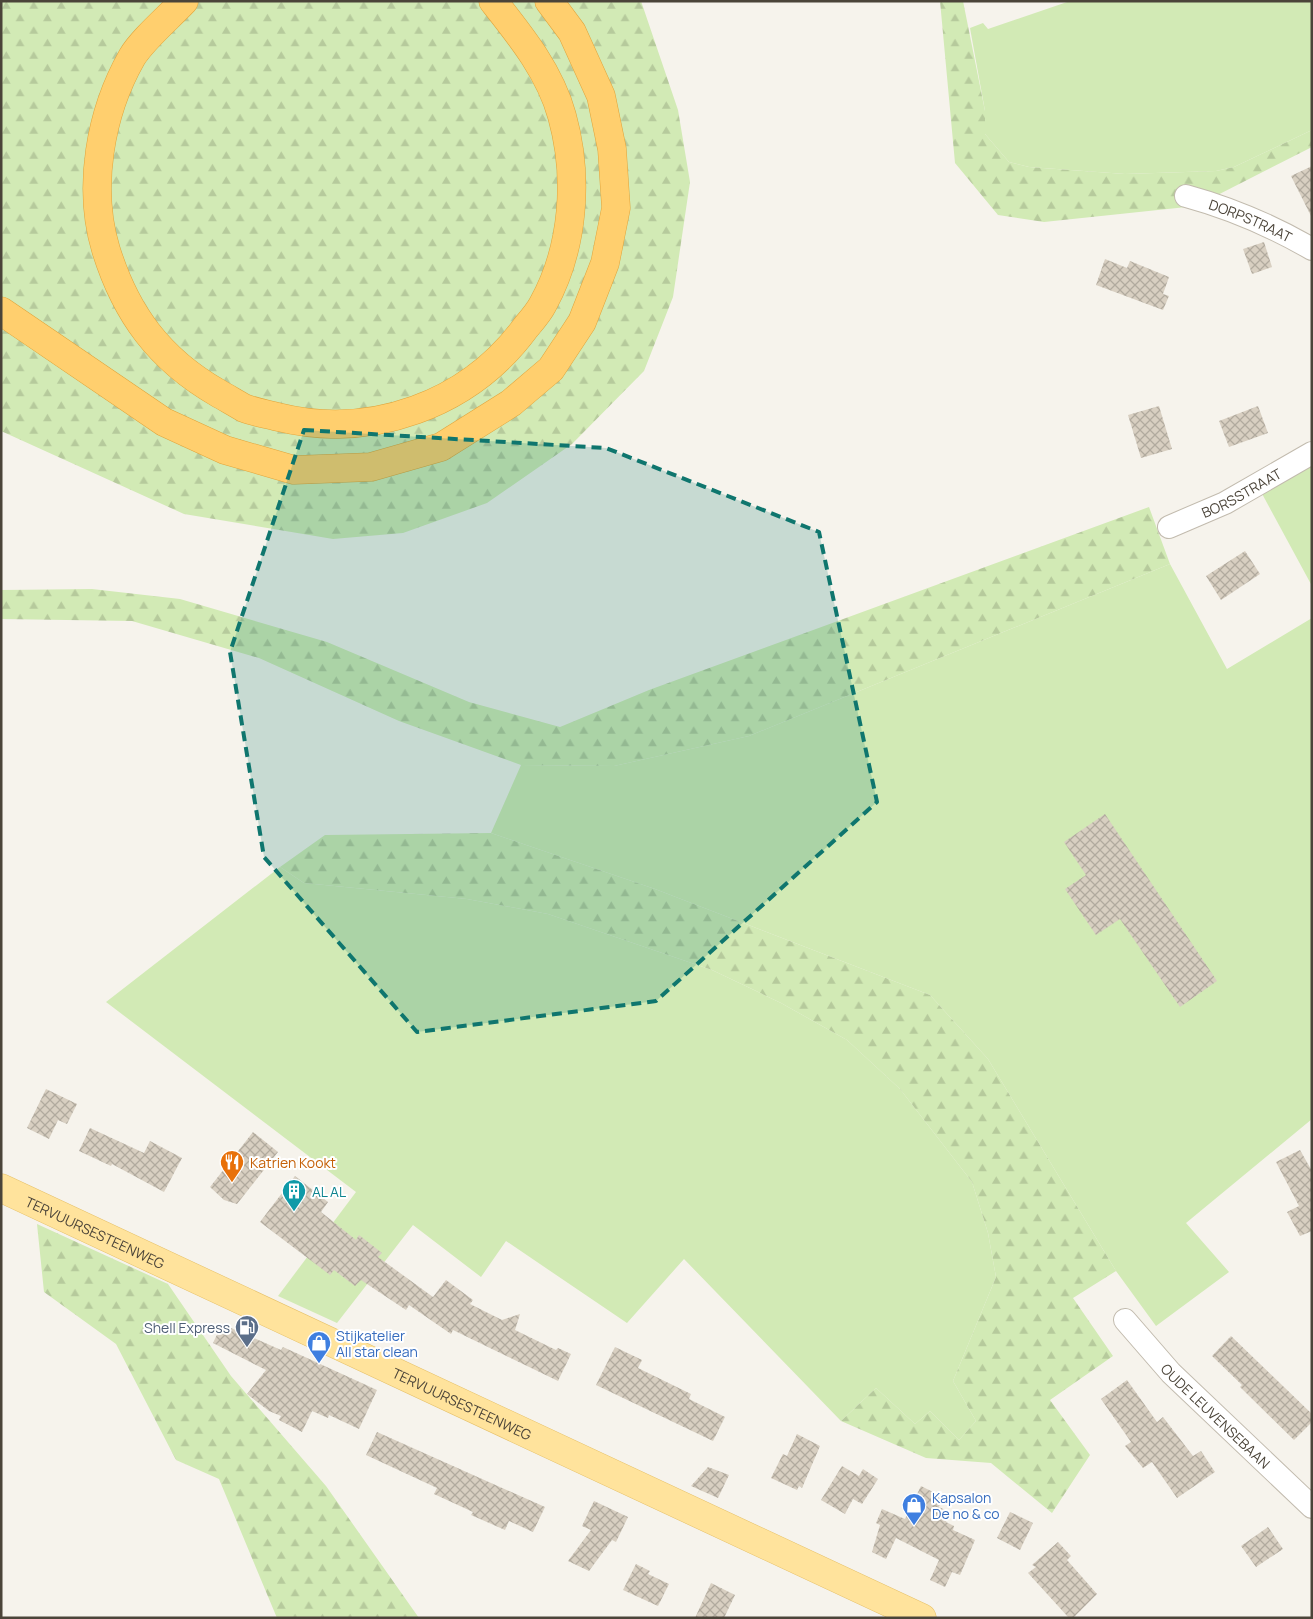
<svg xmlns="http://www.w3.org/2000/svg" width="1313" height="1619" font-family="Manrope,sans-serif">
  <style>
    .grass { fill: #d2eab5 }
    .forest { fill: url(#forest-firs) }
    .building { fill: url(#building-cross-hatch) }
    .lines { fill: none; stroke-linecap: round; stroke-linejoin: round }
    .minor-casing { stroke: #c2bbae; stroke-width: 24 }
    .primary-casing { stroke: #e6c16a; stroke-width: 29 }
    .motorway-casing { stroke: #e0a43c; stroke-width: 29 }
    .minor { stroke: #fff; stroke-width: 22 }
    .primary { stroke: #ffe39c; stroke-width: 28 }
    .motorway { stroke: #ffcf6e; stroke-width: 28 }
    .marked { fill: #0f766e; fill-opacity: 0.2; stroke: #0f766e; stroke-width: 4; stroke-dasharray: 10 6; stroke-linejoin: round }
    .labels { text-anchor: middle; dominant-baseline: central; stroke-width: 4; stroke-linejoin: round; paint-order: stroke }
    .street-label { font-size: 14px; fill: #4b4439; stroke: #fff }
    .food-label { font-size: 14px; fill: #c56008; stroke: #fff; text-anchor: start }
    .culture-label { font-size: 14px; fill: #0d838f; stroke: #fff; text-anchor: start }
    .service-label { font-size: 14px; fill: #4e5e75; stroke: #fff; text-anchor: end }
    .shop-label { font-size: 14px; fill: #366cbe; stroke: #fff; text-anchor: start }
  </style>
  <defs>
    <pattern id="forest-firs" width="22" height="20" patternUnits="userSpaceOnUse" patternTransform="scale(1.25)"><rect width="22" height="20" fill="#d2eab5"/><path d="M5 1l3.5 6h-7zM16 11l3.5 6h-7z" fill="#b6ca9c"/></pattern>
    <pattern id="building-cross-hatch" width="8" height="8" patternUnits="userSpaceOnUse" patternTransform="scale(1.25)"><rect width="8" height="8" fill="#d8cfc1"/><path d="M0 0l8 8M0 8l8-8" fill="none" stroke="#b1aa9e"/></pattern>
  </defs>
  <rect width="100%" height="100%" fill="#f6f3ec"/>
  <path class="grass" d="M 1070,1 L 1312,1 L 1312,130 L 1234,167 L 1216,171 L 1125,174 L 1029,167 L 1009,162 L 985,134 L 985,111 L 970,28 L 983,23 L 988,29 Z
    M 1312,457 L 1312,586 L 1260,490 Z
    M 1170,564 L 1227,669 L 1312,618 L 1312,1119 L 1186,1223 L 1229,1272 L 1156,1326 L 1116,1271 L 988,1059 L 930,995 L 655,889 L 491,833 L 521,765 L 614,766 L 749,736 Z
    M 280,867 L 304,883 L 467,899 L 548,914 L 712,970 L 781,1003 L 847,1040 L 900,1089 L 972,1182 L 988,1233 L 996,1277 L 953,1381 L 976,1421 L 959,1440 L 930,1411 L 915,1424 L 876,1388 L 841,1421 L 684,1259 L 627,1323 L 506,1241 L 481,1277 L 413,1225 L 337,1323 L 278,1296 L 356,1192 L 106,1002 Z"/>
  <path class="forest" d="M 1,1 L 641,1 L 678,110 L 690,182 L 673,297 L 644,371 L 572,444 L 487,503 L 403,533 L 333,539 L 184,514 L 1,431 Z
    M 940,1 L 963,1 L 985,111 L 985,134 L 1009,162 L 1029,167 L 1125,174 L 1216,171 L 1234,167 L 1312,130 L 1312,147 L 1196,206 L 1044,222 L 998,215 L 955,163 Z
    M 1149,507 L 1170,564 L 749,736 L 614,766 L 521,765 L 399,721 L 259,658 L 132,621 L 1,619 L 1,590 L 92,589 L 180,599 L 327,642 L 469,702 L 560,727 L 649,690 Z
    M 491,833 L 655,889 L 930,995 L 988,1059 L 1116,1271 L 1073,1298 L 1113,1356 L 1050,1400 L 1090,1455 L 1052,1513 L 991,1463 L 926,1458 L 841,1421 L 876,1388 L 915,1424 L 930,1411 L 959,1440 L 976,1421 L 953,1381 L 996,1277 L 988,1233 L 972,1182 L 900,1089 L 847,1040 L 781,1003 L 712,970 L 548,914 L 467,899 L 304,883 L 280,867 L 325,835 Z
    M 37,1224 L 168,1284 L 231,1376 L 326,1486 L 419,1618 L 277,1618 L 219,1479 L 176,1460 L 116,1344 L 44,1292 Z"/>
  <path class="building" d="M 1312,166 L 1312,218 L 1291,176 Z
    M 1264,242 L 1272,267 L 1252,274 L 1243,249 Z
    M 1105,259 L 1127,268 L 1130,261 L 1169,277 L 1163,294 L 1169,296 L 1163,310 L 1096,285 Z
    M 1159,406 L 1172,449 L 1141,458 L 1128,415 Z
    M 1258,406 L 1268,433 L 1229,447 L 1219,421 Z
    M 1245,551 L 1260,574 L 1221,600 L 1206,576 Z
    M 1105,814 L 1217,981 L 1180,1007 L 1120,919 L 1096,935 L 1065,889 L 1086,875 L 1064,842 Z
    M 46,1089 L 77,1104 L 67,1124 L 58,1120 L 49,1139 L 27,1128 Z
    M 90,1128 L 144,1153 L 150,1141 L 182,1158 L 164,1192 L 112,1164 L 111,1166 L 79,1151 Z
    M 253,1132 L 278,1152 L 237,1204 L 224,1200 L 210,1187 Z
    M 1300,1150 L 1312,1171 L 1312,1231 L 1300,1236 L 1287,1212 L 1299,1206 L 1276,1162 Z
    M 295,1176 L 328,1202 L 321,1212 L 356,1240 L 359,1235 L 382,1253 L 378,1257 L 433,1297 L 446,1280 L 473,1300 L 470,1304 L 502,1320 L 520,1314 L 515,1330 L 556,1350 L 558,1348 L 571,1354 L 558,1381 L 453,1330 L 451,1334 L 409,1305 L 406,1310 L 361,1280 L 355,1286 L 334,1270 L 330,1275 L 260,1222 Z
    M 222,1324 L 281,1350 L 283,1347 L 377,1390 L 359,1429 L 329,1415 L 328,1418 L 312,1411 L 302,1432 L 279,1420 L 281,1416 L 269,1411 L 247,1394 L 266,1370 L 213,1343 Z
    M 1231,1336 L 1312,1414 L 1312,1422 L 1294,1440 L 1240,1387 L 1242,1385 L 1212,1356 Z
    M 615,1347 L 642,1360 L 638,1368 L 691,1394 L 689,1399 L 725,1417 L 713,1441 L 596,1385 Z
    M 1127,1380 L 1157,1422 L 1163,1417 L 1193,1456 L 1201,1451 L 1215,1472 L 1177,1498 L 1152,1462 L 1143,1468 L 1125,1446 L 1131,1442 L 1101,1399 Z
    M 377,1432 L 545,1507 L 533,1532 L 509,1521 L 505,1530 L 471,1515 L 473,1512 L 434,1494 L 437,1488 L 366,1455 Z
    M 797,1434 L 820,1446 L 802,1488 L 799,1486 L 797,1490 L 771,1478 L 783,1454 L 787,1456 Z
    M 842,1466 L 859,1476 L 863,1469 L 878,1479 L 862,1504 L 853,1499 L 845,1514 L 821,1500 Z
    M 708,1467 L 729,1475 L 718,1498 L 691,1486 Z
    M 921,1486 L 943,1497 L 939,1507 L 950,1512 L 946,1522 L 954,1526 L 953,1530 L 975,1540 L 960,1575 L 952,1572 L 945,1587 L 930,1580 L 939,1560 L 896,1538 L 886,1559 L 872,1552 L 880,1525 L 876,1523 L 882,1509 L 905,1519 Z
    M 594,1501 L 628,1517 L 616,1542 L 612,1540 L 589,1571 L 568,1561 L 591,1530 L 582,1526 Z
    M 1010,1512 L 1033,1523 L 1020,1550 L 997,1538 Z
    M 1268,1527 L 1283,1549 L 1256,1567 L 1241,1546 Z
    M 1058,1542 L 1071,1556 L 1067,1560 L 1097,1594 L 1073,1618 L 1069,1618 L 1028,1573 L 1036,1567 L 1032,1565 Z
    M 636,1564 L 650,1571 L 648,1574 L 669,1584 L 658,1606 L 623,1590 Z
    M 711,1583 L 735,1595 L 724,1618 L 695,1618 Z"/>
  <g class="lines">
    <g class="minor-casing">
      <g id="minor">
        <path id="s1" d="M 1186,196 C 1230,208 1272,226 1312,249"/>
        <path id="s2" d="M 1169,527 L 1225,503 L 1312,453"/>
        <path id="s3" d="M 1125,1320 L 1171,1373 L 1312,1507"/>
      </g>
    </g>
    <g class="primary-casing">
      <g id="primary">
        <path id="s4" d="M 1,1188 L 922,1618"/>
      </g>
    </g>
    <g class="motorway-casing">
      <path id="motorway" d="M 184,1 C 169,17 142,40 132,57 C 100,113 87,188 106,250 C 126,314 159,359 218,393 C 227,398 235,403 244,408 C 254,412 267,414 278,417 C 371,440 469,405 526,327 C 532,320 539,312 543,304 C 574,248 579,177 562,116 C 550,72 520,35 493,1
        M 1,311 L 164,422 L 225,450 L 294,470 L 371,467 L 441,447 L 511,403 L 551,369 L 582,322 L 605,263 L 616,208 L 612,149 L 601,96 L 572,32 L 549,1"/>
    </g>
    <use href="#minor" class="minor"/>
    <use href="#primary" class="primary"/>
    <use href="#motorway" class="motorway"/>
  </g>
  <path class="marked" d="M 304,430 L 606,448 L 819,532 L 877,802 L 656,1001 L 417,1032 L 264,857 L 230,652 Z"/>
  <defs>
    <g id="restaurant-pin" transform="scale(1.25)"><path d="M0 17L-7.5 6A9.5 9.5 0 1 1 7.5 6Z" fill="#e8710a" stroke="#fff"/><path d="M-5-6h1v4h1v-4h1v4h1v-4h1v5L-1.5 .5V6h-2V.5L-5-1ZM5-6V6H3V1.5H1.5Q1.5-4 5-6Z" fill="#fff"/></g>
    <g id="building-pin" transform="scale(1.25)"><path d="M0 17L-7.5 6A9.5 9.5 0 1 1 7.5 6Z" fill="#0f9aa8" stroke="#fff"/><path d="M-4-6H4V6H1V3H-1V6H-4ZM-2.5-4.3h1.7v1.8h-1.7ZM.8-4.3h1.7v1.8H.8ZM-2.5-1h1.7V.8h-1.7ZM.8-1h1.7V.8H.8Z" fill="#fff"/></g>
    <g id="fuel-pin" transform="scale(1.25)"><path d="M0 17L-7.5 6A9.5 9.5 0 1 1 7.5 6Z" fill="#5c6f8a" stroke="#fff"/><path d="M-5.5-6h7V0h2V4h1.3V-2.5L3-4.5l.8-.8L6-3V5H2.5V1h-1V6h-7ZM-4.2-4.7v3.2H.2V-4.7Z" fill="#fff"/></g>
    <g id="shop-pin" transform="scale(1.25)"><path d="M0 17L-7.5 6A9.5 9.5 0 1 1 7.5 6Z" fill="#3f7fe0" stroke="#fff"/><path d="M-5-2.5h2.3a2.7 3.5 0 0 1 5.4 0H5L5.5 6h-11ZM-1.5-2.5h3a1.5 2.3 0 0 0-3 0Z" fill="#fff"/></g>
  </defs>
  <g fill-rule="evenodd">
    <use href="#restaurant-pin" x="232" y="1162"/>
    <use href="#building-pin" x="294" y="1191"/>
    <use href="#fuel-pin" x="247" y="1327"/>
    <use href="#shop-pin" x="319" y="1343"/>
    <use href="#shop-pin" x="914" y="1505"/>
  </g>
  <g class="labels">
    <g class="street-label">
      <text stroke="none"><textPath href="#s1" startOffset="69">DORPSTRAAT</textPath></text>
      <text stroke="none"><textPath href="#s2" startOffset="80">BORSSTRAAT</textPath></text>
      <text stroke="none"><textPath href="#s4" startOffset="104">TERVUURSESTEENWEG</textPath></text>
      <text stroke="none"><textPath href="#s4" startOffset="509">TERVUURSESTEENWEG</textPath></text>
      <text stroke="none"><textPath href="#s3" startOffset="132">OUDE LEUVENSEBAAN</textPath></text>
    </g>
    <g class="food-label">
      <text x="250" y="1162">Katrien Kookt</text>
    </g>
    <g class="culture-label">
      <text x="312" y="1191">AL AL</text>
    </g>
    <g class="service-label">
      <text x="230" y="1327">Shell Express</text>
    </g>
    <g class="shop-label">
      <text x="336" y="1335">Stijkatelier<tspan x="336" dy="16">All star clean</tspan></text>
      <text x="932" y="1497">Kapsalon<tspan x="932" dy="16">De no &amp; co</tspan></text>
    </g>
  </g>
  <rect width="1313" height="1619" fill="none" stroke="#4b4439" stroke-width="5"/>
</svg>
